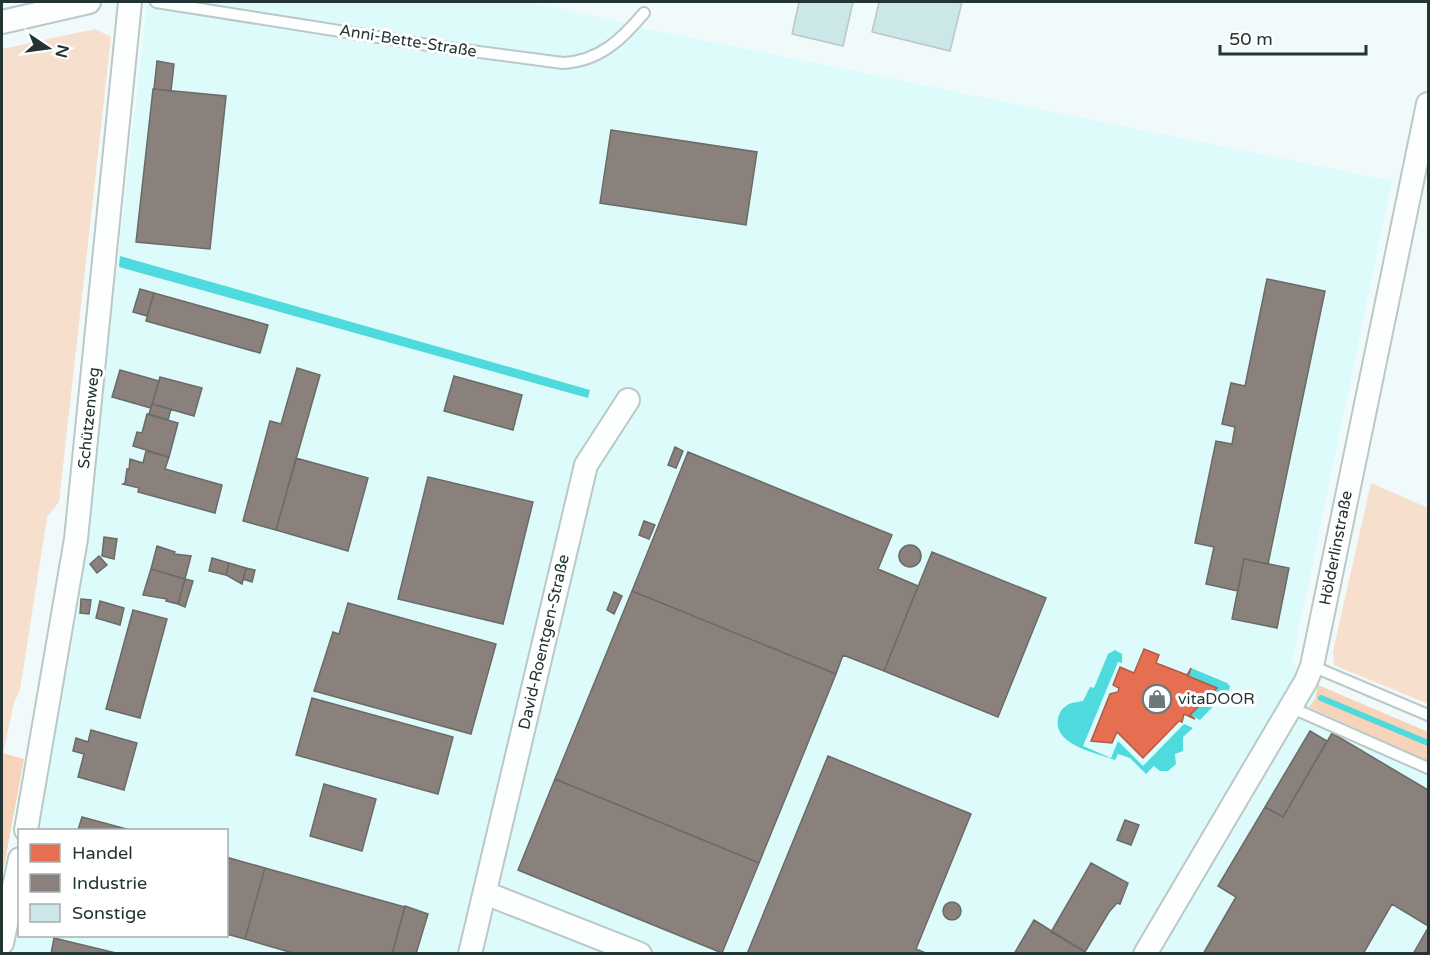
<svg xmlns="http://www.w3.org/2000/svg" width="1430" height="955" font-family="'Varela Round',sans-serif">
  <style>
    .built { fill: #defbfb }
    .green { fill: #f6dfcd }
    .forest { fill: #f6d3b9 }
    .water { fill: #4fdadd }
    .shops { fill: #e76f51; stroke: #ac5d48; stroke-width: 1.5 }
    .industry { fill: #8a817c; stroke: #6b6a66; stroke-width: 1.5 }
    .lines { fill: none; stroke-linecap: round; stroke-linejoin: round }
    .stream { stroke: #4fdadd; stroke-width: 6 }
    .building { fill: #cce7e7; stroke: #bac7c7; stroke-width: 1.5 }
    .service-casing { stroke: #bbc8c8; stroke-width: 14 }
    .minor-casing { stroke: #bbc8c8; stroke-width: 26 }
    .service { stroke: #fdfefe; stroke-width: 10 }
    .minor { stroke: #fdfefe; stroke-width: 22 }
    .labels { text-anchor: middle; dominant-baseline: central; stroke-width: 6; stroke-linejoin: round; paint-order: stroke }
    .street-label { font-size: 16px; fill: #223434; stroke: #fff }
    .poi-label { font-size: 16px; fill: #223434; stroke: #fff; text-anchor: start }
  </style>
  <rect width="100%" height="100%" fill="#f0fafa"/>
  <path class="built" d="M 147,2 L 533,2 L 648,29 L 1392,181 L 1292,662 L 1318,685 L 1428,732 L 1428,953 L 11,954 L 19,914 L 20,936 L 226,936 L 226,830 L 37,830 L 78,611 Z"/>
  <path class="green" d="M 95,29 L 111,37 L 59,502 L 47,517 L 20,690 L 14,703 L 3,754 L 2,49 Z
    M 1371,483 L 1428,508 L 1428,704 L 1334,665 L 1333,651 Z"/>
  <path class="forest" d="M 1318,685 L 1428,732 L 1428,761 L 1309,707 L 1315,699 Z
    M 2,753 L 24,759 L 2,877 Z"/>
  <path class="water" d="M 120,256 L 590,390 L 588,398 L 119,267 Z
    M 1115,650 L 1122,654 L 1122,663 L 1118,662 L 1083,746 L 1111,758 L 1118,741 L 1143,766 L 1184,724 L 1193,728 L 1183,737 L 1183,751 L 1175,754 L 1176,764 L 1168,771 L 1160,771 L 1154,766 L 1146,774 L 1130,758 L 1118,754 L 1115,760 C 1096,753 1053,745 1058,719 C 1059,712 1063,707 1069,704 C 1074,702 1078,702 1083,701 L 1090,687 L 1094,688 L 1108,654 Z
    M 1191,668 L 1227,683 L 1230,686 L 1229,690 L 1200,720 L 1190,715 L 1217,688 L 1188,676 Z"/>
  <path class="shops" d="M 1144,649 L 1159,655 L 1156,663 L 1187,675 L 1191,668 L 1188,676 L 1217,688 L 1190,715 L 1195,719 L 1184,714 L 1182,722 L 1179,721 L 1143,758 L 1117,732 L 1112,743 L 1091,741 L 1110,694 L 1118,692 L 1119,688 L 1113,685 L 1120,667 L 1134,673 Z"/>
  <path class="industry" d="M 157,61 L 174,64 L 171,91 L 154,89 Z
    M 153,89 L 226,96 L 210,249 L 136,242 Z
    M 611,130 L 757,152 L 746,225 L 600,203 Z
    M 1267,279 L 1325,291 L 1268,564 L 1244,559 L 1238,591 L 1206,584 L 1214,547 L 1195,543 L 1216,441 L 1232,444 L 1235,427 L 1222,424 L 1231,383 L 1245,386 Z
    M 140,289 L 154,293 L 147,316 L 133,312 Z
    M 154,293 L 268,325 L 260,353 L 146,321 Z
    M 297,368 L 320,375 L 276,530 L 243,521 L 270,421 L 281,424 Z
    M 120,370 L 159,381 L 151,408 L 112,397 Z
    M 454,376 L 522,395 L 513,430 L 444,411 Z
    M 160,377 L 202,388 L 194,416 L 152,404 Z
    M 152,404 L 171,409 L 168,420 L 149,414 Z
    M 147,414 L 178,423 L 169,457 L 133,446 L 137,432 L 142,433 Z
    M 675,447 L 683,451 L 676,468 L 668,465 Z
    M 146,451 L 169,457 L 165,469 L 222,485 L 215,513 L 138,492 L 139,488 L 123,484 L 125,483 L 127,469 L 129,470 L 130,459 L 143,463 Z
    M 688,452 L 892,535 L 878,569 L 918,586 L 884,671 L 843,655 L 836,674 L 632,591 Z
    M 296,458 L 368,478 L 348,551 L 276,530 Z
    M 428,477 L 533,502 L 503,624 L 398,599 Z
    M 644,521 L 655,525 L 649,539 L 639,535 Z
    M 104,537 L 117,539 L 114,559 L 102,556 Z
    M899 556a11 11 0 1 1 22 0a11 11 0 1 1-22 0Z
    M 157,546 L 175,552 L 174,554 L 191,556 L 185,579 L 151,569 Z
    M 932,552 L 1046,598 L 998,717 L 884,671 Z
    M 99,556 L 107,565 L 97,573 L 90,564 Z
    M 212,558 L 229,563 L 226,575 L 209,571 Z
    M 1244,559 L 1289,568 L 1277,628 L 1232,619 Z
    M 229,563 L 246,568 L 242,584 L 226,575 Z
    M 246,568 L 255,570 L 252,582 L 243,579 Z
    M 151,569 L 185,579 L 178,604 L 166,601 L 167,599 L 143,595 Z
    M 185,579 L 193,581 L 185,607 L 178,604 Z
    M 632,591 L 836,674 L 759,863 L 555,779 Z
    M 614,592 L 622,596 L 614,614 L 607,610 Z
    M 81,599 L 91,600 L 89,614 L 80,613 Z
    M 100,601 L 124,608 L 120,625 L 96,618 Z
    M 348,603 L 496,644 L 471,734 L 314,691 L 333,632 L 339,634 Z
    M 133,610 L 167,619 L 140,718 L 106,709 Z
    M 312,698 L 453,737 L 438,794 L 296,755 Z
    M 91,730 L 137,743 L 124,790 L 78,777 L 84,754 L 73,751 L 76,738 L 88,742 Z
    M 1310,731 L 1327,741 L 1283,817 L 1265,807 Z
    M 1332,733 L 1428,790 L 1428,926 L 1392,904 L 1363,954 L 1203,954 L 1236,897 L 1218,886 L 1265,807 L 1283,817 Z
    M 828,756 L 971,814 L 916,949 L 928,954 L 747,954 Z
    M 555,779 L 759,863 L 722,953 L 518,870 Z
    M 324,784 L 376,799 L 362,851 L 310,836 Z
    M 82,817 L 130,830 L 78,830 Z
    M 1125,820 L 1139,825 L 1131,845 L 1117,840 Z
    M 226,857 L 265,868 L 245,939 L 226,934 Z
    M 1091,863 L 1128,883 L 1120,904 L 1117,903 L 1109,912 L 1085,952 L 1051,932 Z
    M 265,868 L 405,907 L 392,954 L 296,954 L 245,939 Z
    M943 911a9 9 0 1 1 18 0a9 9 0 1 1-18 0Z
    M 405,906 L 428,914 L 416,954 L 392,954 Z
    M 1034,920 L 1085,952 L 1085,954 L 1014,954 Z
    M 1428,928 L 1428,954 L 1413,954 Z
    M 54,938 L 120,954 L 51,954 Z"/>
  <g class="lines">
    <path class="stream" d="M 1321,698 L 1428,743"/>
  </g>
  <path class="building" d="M 799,2 L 853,2 L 843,46 L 792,34 Z
    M 879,2 L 962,2 L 950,51 L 872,32 Z"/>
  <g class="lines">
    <g class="service-casing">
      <path id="service" d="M 156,2 L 441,47 L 563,63 C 600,61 622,39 644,13
        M 1312,666 L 1428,715
        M 1290,707 L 1428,768"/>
    </g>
    <g class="minor-casing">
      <path id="minor" d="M 2,22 L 89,2
        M 26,830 L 76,539 L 130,2
        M 485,893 L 640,954
        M 2,943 L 20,859
        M 470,954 L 586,465 L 628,400
        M 1145,954 L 1306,681 L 1312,666 L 1428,104"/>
    </g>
    <use href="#service" class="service"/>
    <use href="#minor" class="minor"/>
  </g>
  <defs>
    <g id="shop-ring" transform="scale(1.5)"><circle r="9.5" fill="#fff" stroke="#6a7979" stroke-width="1.5"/><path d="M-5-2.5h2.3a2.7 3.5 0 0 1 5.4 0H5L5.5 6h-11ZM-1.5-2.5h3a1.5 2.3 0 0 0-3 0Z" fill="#6a7979"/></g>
  </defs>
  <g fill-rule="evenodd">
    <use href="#shop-ring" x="1157" y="699"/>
  </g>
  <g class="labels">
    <g class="street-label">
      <text transform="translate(408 41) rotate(9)">Anni-Bette-Straße</text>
      <text transform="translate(89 418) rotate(-84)">Schützenweg</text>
      <text transform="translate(1336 548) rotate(-79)">Hölderlinstraße</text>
      <text transform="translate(544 642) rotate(-77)">David-Roentgen-Straße</text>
    </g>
    <g class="poi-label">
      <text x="1178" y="699">vitaDOOR</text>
    </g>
  </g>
  <rect width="1430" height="955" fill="none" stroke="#223434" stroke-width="6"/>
  <rect x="18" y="829" width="210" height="108" fill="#ffffff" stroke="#a7aeae" stroke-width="1.5"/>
  <rect x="30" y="844" width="30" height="18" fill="#e76f51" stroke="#a7aeae" stroke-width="1.5"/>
  <text x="72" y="859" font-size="18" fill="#223434">Handel</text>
  <rect x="30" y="874" width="30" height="18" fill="#8a817c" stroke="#a7aeae" stroke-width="1.5"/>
  <text x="72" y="889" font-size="18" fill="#223434">Industrie</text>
  <rect x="30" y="904" width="30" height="18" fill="#cce7e7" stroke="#a7aeae" stroke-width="1.5"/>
  <text x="72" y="919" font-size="18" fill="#223434">Sonstige</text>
  <g transform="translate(48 48) rotate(103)" stroke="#ffffff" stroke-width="4.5" paint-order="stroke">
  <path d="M0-4.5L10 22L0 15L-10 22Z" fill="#223434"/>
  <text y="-9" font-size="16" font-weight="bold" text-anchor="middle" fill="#223434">N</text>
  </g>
  <path d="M1220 45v9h146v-9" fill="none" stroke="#223434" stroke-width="3"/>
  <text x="1229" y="45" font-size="18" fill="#223434" stroke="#ffffff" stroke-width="4.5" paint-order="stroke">50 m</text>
</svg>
